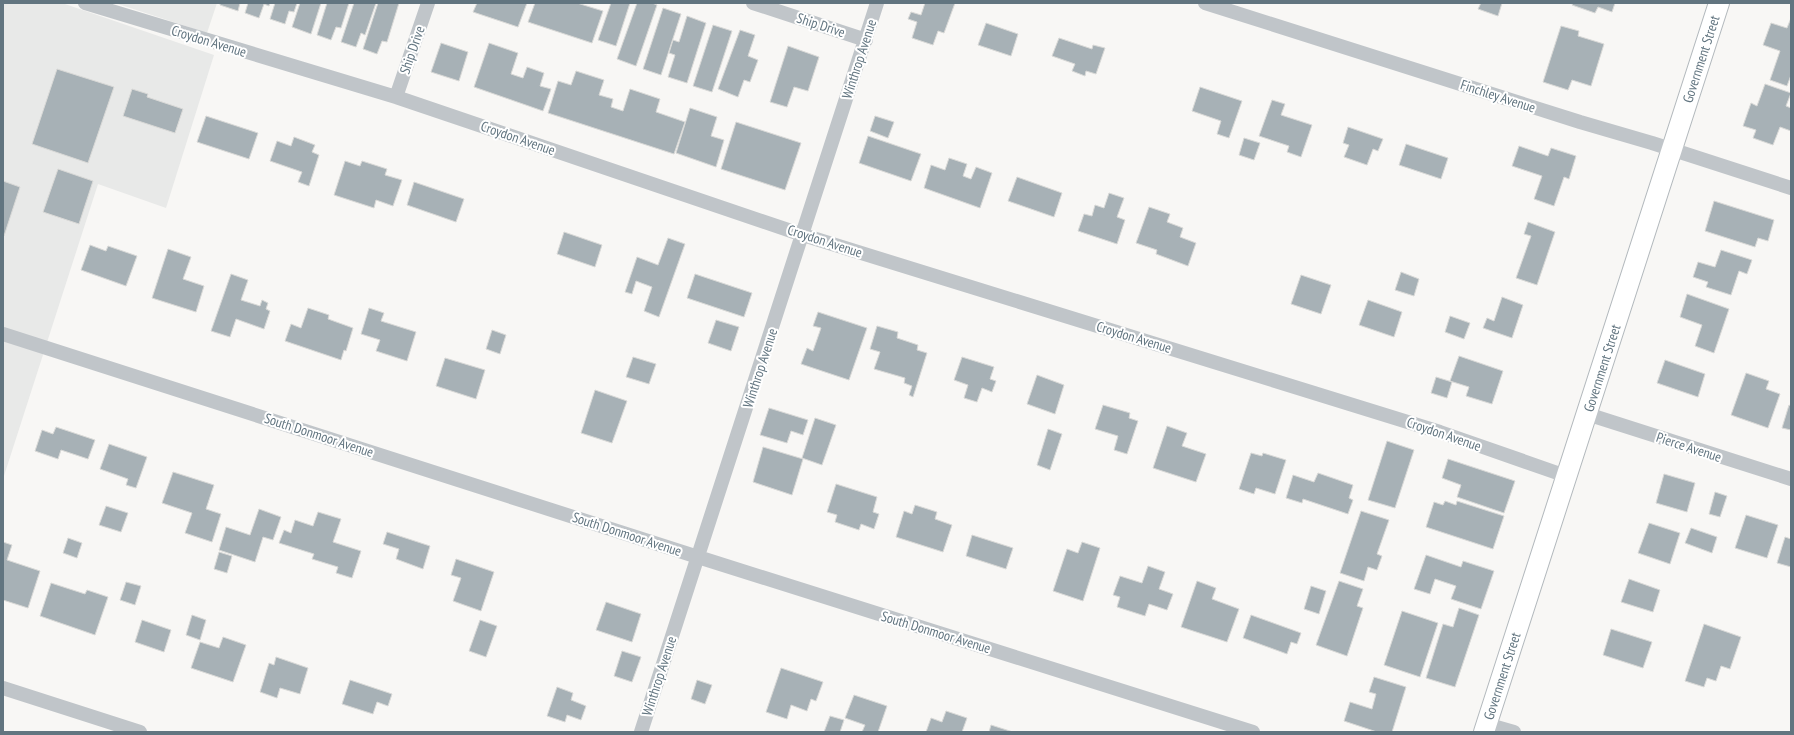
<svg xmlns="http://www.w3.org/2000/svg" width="1794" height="735" font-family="'PT Sans Narrow',sans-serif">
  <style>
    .built { fill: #e8e9e8 }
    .building { fill: #a7b1b6; stroke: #d9d9d7 }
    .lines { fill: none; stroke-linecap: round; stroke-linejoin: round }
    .secondary-casing { stroke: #b3b9bd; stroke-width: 22 }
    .minor { stroke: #c0c5c9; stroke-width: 14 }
    .secondary { stroke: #fff; stroke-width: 20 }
    .labels { text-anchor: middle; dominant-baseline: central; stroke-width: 4; stroke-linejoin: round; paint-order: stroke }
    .street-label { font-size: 14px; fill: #627580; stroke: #fff }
  </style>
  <rect width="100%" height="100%" fill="#f8f7f5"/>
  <path class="built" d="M 3,3 L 62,3 L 214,55 L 166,208 L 98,184 L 3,479 Z
    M 115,3 L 217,3 L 207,33 Z"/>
  <path class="building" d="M 220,3 L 240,3 L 238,11 L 220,5 Z
    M 248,3 L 270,3 L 269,6 L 264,4 L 259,18 L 245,13 Z
    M 275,3 L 297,3 L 294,12 L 289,11 L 285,24 L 270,19 Z
    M 300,3 L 321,3 L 311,34 L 292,27 Z
    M 327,3 L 349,3 L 341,28 L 336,27 L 331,40 L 317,35 Z
    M 354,3 L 376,3 L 365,35 L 361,33 L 356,47 L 341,42 Z
    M 378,3 L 399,3 L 387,42 L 382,41 L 377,54 L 363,49 Z
    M 477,3 L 527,3 L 518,27 L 473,12 Z
    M 535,3 L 577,3 L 603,11 L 592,43 L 528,22 Z
    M 611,3 L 630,3 L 616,46 L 598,40 Z
    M 637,3 L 652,3 L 657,5 L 636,66 L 617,59 Z
    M 925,3 L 955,3 L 944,33 L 938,31 L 933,45 L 912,38 L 917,22 L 908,19 L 911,12 L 921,15 Z
    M 1481,3 L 1502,3 L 1498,16 L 1478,9 Z
    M 1573,3 L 1615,3 L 1612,12 L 1598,7 L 1595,13 L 1572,5 Z
    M 663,8 L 681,14 L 661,75 L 643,69 Z
    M 687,16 L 706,23 L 687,83 L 668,77 L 675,55 L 669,53 L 673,40 L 679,42 Z
    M 1791,18 L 1791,75 L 1787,86 L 1770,80 L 1780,51 L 1763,45 L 1771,23 L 1787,28 Z
    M 986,23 L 1018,34 L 1011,56 L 978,45 Z
    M 713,25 L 732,31 L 712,92 L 693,86 Z
    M 1561,26 L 1579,31 L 1578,36 L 1604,44 L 1591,86 L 1572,80 L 1568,90 L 1543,82 Z
    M 740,30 L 755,35 L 748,56 L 758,60 L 750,82 L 744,80 L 738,97 L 718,89 Z
    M 1059,38 L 1092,49 L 1093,45 L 1105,48 L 1096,74 L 1086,71 L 1085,76 L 1072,71 L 1075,64 L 1052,56 Z
    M 441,43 L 468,52 L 459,81 L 431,72 Z
    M 489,43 L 518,53 L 511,74 L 523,78 L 527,67 L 544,73 L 540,86 L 551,89 L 543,111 L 474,87 Z
    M 788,46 L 819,57 L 808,91 L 794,87 L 787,107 L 770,102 Z
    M 57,69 L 114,87 L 88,163 L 32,144 Z
    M 576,71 L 604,80 L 599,95 L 613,99 L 611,107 L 623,111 L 630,89 L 660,99 L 656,112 L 685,122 L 674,154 L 548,113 L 558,81 L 571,85 Z
    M 1765,84 L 1791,93 L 1786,106 L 1791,108 L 1791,131 L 1780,127 L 1773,145 L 1753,138 L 1756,130 L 1743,126 L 1751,103 L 1757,106 Z
    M 1200,87 L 1242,101 L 1229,138 L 1217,134 L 1221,121 L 1192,111 Z
    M 132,89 L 148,94 L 147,97 L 183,109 L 175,133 L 123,116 Z
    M 1272,100 L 1285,104 L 1281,115 L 1312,125 L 1301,157 L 1287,152 L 1289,146 L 1259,136 Z
    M 690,108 L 717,117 L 711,136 L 724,140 L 716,167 L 676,153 Z
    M 206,116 L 258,133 L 249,159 L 197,142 Z
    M 875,116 L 894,122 L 888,138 L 870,131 Z
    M 736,122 L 801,143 L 785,190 L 721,169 Z
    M 1348,127 L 1383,139 L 1378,151 L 1373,149 L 1367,165 L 1344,157 L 1349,145 L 1343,143 Z
    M 868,136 L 921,154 L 911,181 L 859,163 Z
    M 294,137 L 315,145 L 312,152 L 319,155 L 309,186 L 298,182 L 302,172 L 270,161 L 277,141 L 291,146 Z
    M 1244,138 L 1260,143 L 1254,160 L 1239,155 Z
    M 1406,144 L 1448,158 L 1441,179 L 1399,165 Z
    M 1519,146 L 1548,156 L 1551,148 L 1576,156 L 1569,179 L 1564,177 L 1554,206 L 1534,199 L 1542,176 L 1512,166 Z
    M 949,158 L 967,164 L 963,176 L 971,179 L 976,167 L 992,173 L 980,208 L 924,188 L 931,165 L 945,170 Z
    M 345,161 L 360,166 L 362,161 L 387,169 L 385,175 L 402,180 L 393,206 L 376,200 L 374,208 L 334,195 Z
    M 58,169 L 93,181 L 79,224 L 43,212 Z
    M 1017,177 L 1062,193 L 1054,217 L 1008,201 Z
    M 3,181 L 20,187 L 4,236 L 3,236 Z
    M 414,182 L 464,199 L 456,222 L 407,205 Z
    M 1109,193 L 1124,198 L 1117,217 L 1125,220 L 1117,244 L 1078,231 L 1084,214 L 1092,216 L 1095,205 L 1104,208 Z
    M 1714,201 L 1774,220 L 1768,241 L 1758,238 L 1755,247 L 1705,231 Z
    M 1149,207 L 1170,214 L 1167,222 L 1183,228 L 1180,237 L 1196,243 L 1188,266 L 1156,254 L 1157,250 L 1136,243 Z
    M 1528,222 L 1555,232 L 1537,285 L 1516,278 L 1531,236 L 1524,234 Z
    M 564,232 L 602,245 L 595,267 L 557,254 Z
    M 668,238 L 685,244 L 659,317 L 644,311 L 652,287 L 636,281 L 632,294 L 625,292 L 637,257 L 658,265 Z
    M 90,245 L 106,251 L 108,246 L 137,256 L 126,286 L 81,270 Z
    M 168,249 L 191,257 L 183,279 L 204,286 L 196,312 L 152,298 Z
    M 1721,250 L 1752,260 L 1747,274 L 1739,271 L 1731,295 L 1706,287 L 1708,282 L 1693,277 L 1698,262 L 1715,267 Z
    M 1401,272 L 1419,279 L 1414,296 L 1395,290 Z
    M 231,274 L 248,280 L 241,300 L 260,306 L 262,300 L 268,303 L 266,309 L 270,311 L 264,329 L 236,319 L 230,337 L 211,331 Z
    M 695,274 L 752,293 L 744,317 L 687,298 Z
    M 1301,275 L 1331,285 L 1321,314 L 1291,304 Z
    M 1687,294 L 1729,309 L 1714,353 L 1695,346 L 1702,325 L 1680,317 Z
    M 1502,297 L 1523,305 L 1512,338 L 1483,328 L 1487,318 L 1494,321 Z
    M 1368,300 L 1402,312 L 1394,337 L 1359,325 Z
    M 308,308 L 329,315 L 328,319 L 353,328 L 346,351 L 344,350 L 341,360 L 285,341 L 291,324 L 301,328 Z
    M 369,308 L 384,313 L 381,321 L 416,332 L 407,361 L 376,351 L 380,340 L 361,334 Z
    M 818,312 L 867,328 L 849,380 L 801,364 L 807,348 L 813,351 L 821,328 L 813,326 Z
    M 1450,316 L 1470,323 L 1464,339 L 1445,332 Z
    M 716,320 L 739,327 L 731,351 L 708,343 Z
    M 877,326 L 898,332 L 897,338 L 918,345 L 917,350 L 927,353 L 913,397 L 909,395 L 912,386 L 904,383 L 905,378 L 874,369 L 880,352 L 870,349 Z
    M 492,330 L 506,335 L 500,354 L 486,349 Z
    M 1459,356 L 1503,371 L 1492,404 L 1466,396 L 1469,387 L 1450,381 Z
    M 633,357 L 656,364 L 649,384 L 626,377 Z
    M 962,357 L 994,367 L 990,379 L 996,381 L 992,392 L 982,388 L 977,402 L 964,398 L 968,385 L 954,380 Z
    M 445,358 L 485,370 L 476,399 L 436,386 Z
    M 1665,360 L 1705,374 L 1698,397 L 1657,383 Z
    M 1746,373 L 1769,381 L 1766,389 L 1780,394 L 1768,428 L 1731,415 Z
    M 1037,375 L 1064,385 L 1055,414 L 1027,404 Z
    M 1436,377 L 1452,382 L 1447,398 L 1431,393 Z
    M 595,390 L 627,401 L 612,443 L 581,433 Z
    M 1103,405 L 1130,413 L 1129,418 L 1138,421 L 1127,454 L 1114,450 L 1118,436 L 1095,429 Z
    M 1789,405 L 1791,406 L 1791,430 L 1782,428 Z
    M 769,408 L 808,420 L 803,435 L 791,431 L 787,443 L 760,435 Z
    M 815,418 L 836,425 L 822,465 L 802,458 Z
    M 1167,426 L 1187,433 L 1182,446 L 1206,454 L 1196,482 L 1153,468 Z
    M 56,427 L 95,440 L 88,459 L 61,450 L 58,459 L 35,451 L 42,430 L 53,434 Z
    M 1048,429 L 1062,434 L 1050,470 L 1037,465 Z
    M 1387,441 L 1414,450 L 1395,508 L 1368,500 Z
    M 109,444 L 147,457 L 136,488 L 126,485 L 128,479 L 100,469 Z
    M 763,447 L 803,459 L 792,495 L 753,482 Z
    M 1251,453 L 1262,456 L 1263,453 L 1286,460 L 1275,494 L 1256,488 L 1254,494 L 1239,489 Z
    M 1448,459 L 1515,481 L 1504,513 L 1457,497 L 1461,485 L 1442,478 Z
    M 173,472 L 214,485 L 206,509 L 221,514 L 212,542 L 185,533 L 192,513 L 162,503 Z
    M 1318,473 L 1353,485 L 1349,498 L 1353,500 L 1348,514 L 1303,499 L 1302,503 L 1286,498 L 1293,475 L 1314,482 Z
    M 1664,474 L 1695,483 L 1687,512 L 1656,503 Z
    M 836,484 L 877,497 L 873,512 L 879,514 L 874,529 L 861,524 L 859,530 L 835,522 L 837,515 L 827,512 Z
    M 1715,492 L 1727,496 L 1720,517 L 1709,514 Z
    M 1445,501 L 1456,505 L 1457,501 L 1504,516 L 1493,549 L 1426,527 L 1434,502 L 1443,505 Z
    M 915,505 L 937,512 L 935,519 L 952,525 L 943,552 L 896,537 L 904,511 L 912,514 Z
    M 106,506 L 128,513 L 121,532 L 99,525 Z
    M 259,509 L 281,517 L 273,540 L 263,537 L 255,562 L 219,550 L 226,527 L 250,535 Z
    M 1361,511 L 1389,520 L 1377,554 L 1382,556 L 1377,570 L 1368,567 L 1364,581 L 1340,573 Z
    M 318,512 L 341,519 L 333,542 L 361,551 L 352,578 L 336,573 L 338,567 L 312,559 L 314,554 L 279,543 L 284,530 L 291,533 L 295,520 L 313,526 Z
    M 1746,515 L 1778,525 L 1767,558 L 1735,548 Z
    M 1649,523 L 1680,533 L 1670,564 L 1638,553 Z
    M 1691,528 L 1717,537 L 1712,553 L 1685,543 Z
    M 387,532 L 430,546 L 423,569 L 396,559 L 399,549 L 383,544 Z
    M 972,535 L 1013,548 L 1006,569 L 966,556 Z
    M 1785,537 L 1791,539 L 1791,567 L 1777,563 Z
    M 68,538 L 82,543 L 77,558 L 63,553 Z
    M 3,542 L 12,545 L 7,560 L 40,571 L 28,608 L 3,600 Z
    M 1082,542 L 1100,548 L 1083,601 L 1053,591 L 1067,549 L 1078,553 Z
    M 219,552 L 232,556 L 227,573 L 214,569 Z
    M 1426,555 L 1461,567 L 1463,561 L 1494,571 L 1481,609 L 1451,599 L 1456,586 L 1435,579 L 1430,594 L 1414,589 Z
    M 456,559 L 494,572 L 481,611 L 453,601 L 461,578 L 451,575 Z
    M 1148,566 L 1165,572 L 1159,589 L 1173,594 L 1167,610 L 1149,604 L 1145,616 L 1117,607 L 1120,597 L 1113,595 L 1120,576 L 1142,583 Z
    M 1629,579 L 1660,590 L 1653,612 L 1621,602 Z
    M 1197,581 L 1216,588 L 1212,599 L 1239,609 L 1227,642 L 1181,627 Z
    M 1339,581 L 1363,589 L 1357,606 L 1363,608 L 1347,656 L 1316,645 Z
    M 126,582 L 141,586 L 135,605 L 120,600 Z
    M 51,583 L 85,594 L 87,590 L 108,597 L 95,635 L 40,616 Z
    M 1311,586 L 1326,591 L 1319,614 L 1304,609 Z
    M 606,602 L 641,614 L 632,642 L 596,630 Z
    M 1459,608 L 1479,615 L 1455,687 L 1426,678 L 1443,624 L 1453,627 Z
    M 1402,611 L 1438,623 L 1420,677 L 1384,665 Z
    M 192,615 L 206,620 L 200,640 L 186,635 Z
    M 1251,615 L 1301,633 L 1297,644 L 1291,642 L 1287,654 L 1243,638 Z
    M 142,620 L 171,630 L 164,652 L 135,642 Z
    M 480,620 L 497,626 L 486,657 L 469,651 Z
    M 1704,624 L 1741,637 L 1730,669 L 1721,666 L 1716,681 L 1707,678 L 1704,687 L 1685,681 Z
    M 1611,629 L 1652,642 L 1643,668 L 1603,655 Z
    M 223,637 L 246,645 L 233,682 L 191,668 L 200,642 L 219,648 Z
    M 622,651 L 641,657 L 632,682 L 614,676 Z
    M 276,657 L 308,668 L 300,694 L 280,688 L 277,698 L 260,692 L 269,663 L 274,665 Z
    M 781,668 L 823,682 L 816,701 L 811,699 L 807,711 L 791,705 L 787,719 L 766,712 Z
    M 1374,677 L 1406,687 L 1392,732 L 1377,732 L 1344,721 L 1350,702 L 1372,709 L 1376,694 L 1369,692 Z
    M 350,680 L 392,694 L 388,706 L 377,702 L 373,714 L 342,704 Z
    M 697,680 L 712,685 L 705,704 L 691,699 Z
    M 557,687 L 573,693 L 571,700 L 586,706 L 581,720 L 567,715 L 565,722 L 547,716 Z
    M 854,695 L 887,706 L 878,732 L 862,732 L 865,725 L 845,718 Z
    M 946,711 L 967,718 L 962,732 L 926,732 L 931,718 L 942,722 Z
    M 830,716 L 844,720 L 840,732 L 824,732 Z
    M 991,725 L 1013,732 L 989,732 Z"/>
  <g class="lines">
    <g class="secondary-casing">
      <path id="secondary" d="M 1484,732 L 1719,3"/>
    </g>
    <path class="minor" d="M 85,3 L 396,97 L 803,235 L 1440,432 L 1566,476
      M 753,3 L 866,40
      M 1205,3 L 1580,122 L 1652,143 L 1791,188
      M 396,97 L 428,3
      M 3,334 L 698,557 L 1253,732
      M 1587,414 L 1791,479
      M 3,688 L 140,732
      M 1486,724 L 1514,732
      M 641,732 L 877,3"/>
    <use href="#secondary" class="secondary"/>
  </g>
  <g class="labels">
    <g class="street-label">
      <text transform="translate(821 25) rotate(18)">Ship Drive</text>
      <text transform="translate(209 41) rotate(17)">Croydon Avenue</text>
      <text transform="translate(412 50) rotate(-71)">Ship Drive</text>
      <text transform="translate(859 59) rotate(-72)">Winthrop Avenue</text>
      <text transform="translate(1701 59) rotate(-72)">Government Street</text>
      <text transform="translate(1498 96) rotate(18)">Finchley Avenue</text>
      <text transform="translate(518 138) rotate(19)">Croydon Avenue</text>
      <text transform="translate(825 241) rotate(18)">Croydon Avenue</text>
      <text transform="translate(1134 337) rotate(17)">Croydon Avenue</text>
      <text transform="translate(760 368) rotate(-72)">Winthrop Avenue</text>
      <text transform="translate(1602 368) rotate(-72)">Government Street</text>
      <text transform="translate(1444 434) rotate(19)">Croydon Avenue</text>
      <text transform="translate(319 435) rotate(18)">South Donmoor Avenue</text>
      <text transform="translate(1689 447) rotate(18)">Pierce Avenue</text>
      <text transform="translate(627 534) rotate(18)">South Donmoor Avenue</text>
      <text transform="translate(936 632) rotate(17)">South Donmoor Avenue</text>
      <text transform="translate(659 676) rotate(-72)">Winthrop Avenue</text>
      <text transform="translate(1502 676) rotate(-72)">Government Street</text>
    </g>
  </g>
  <rect width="1794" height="735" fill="none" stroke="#627580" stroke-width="8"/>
</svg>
